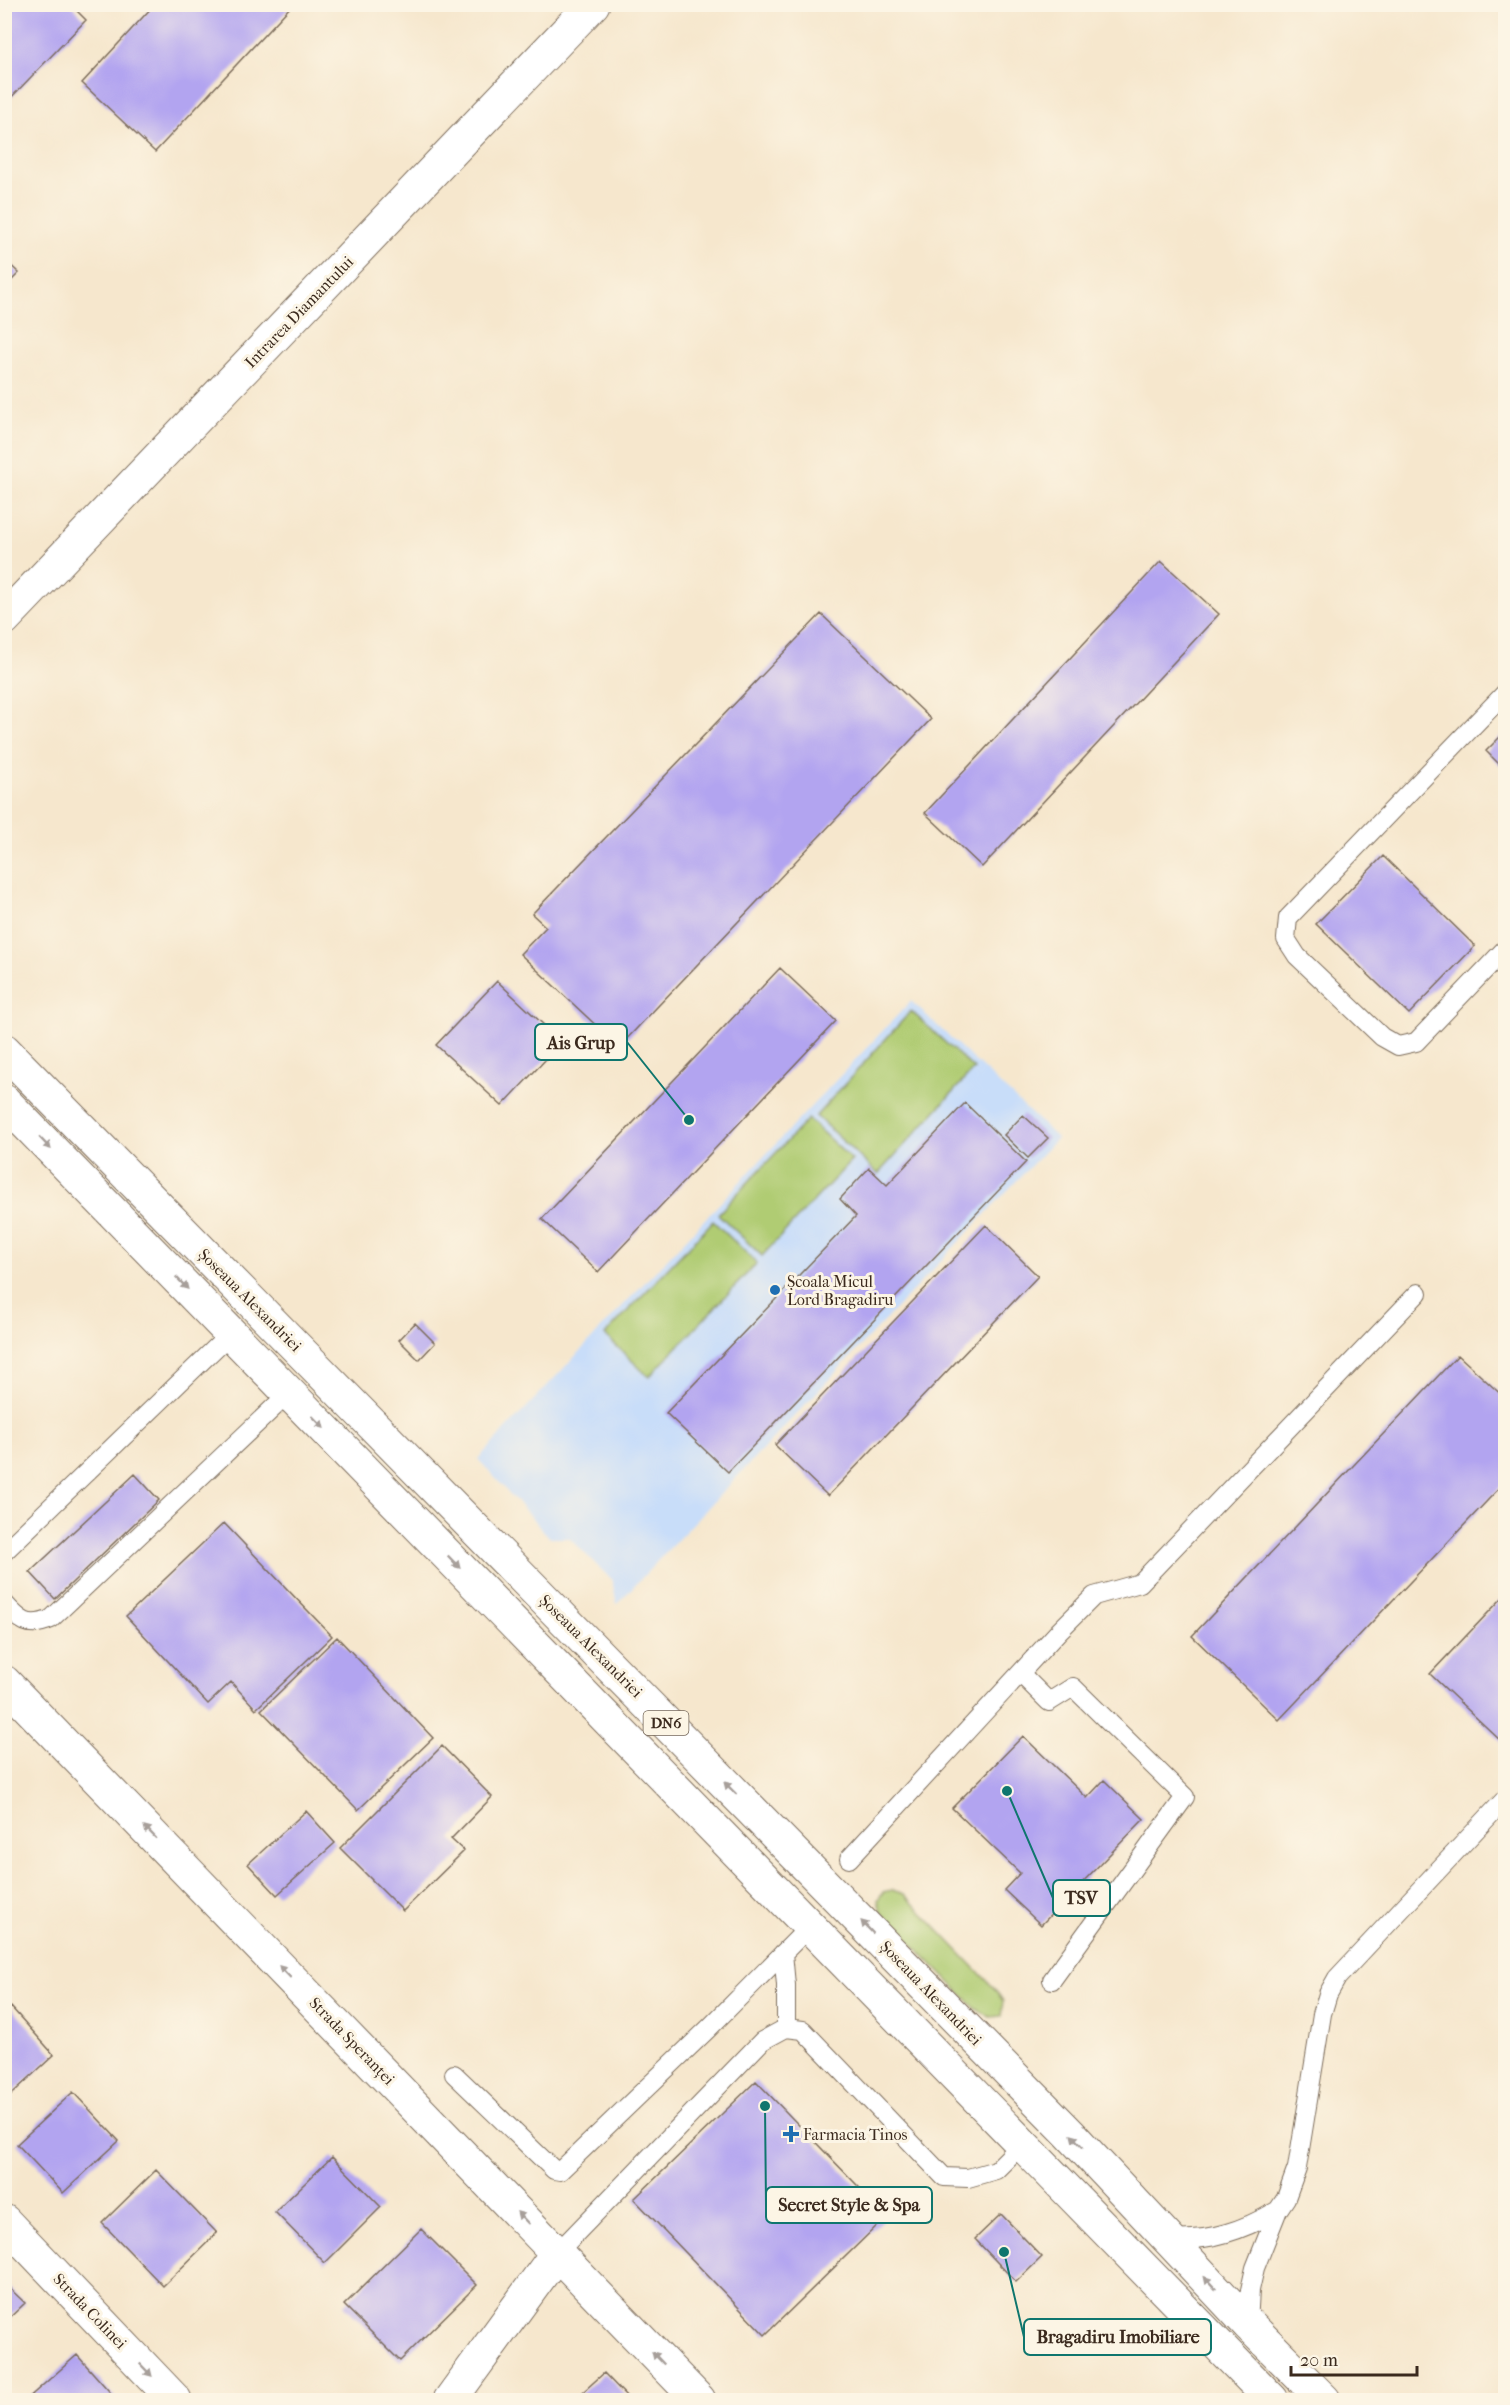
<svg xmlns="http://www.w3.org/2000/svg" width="1510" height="2405" font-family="'IM FELL French Canon',serif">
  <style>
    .built { fill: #c8ddf9 }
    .green { fill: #b0cc73; stroke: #767b48; stroke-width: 1.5 }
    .building { fill: #b2a4f0 }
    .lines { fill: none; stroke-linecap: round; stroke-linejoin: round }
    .lane-casing { stroke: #7c6c5b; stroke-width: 20 }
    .street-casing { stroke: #7c6c5b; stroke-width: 35 }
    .primary-casing { stroke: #7c6c5b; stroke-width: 35 }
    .lane { stroke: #fff; stroke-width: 18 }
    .street { stroke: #fff; stroke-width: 33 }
    .primary { stroke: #fff; stroke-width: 33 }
    .oneway { fill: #a79f9a }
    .poi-dot { fill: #1f6fb2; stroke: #fcf5e5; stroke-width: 2 }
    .labels { text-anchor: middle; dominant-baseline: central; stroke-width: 6; stroke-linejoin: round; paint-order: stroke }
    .shield { fill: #fcf5e5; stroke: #75675a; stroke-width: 1.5 }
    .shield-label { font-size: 15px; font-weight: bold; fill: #3b2a1e }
    .street-label { font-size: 16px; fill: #3b2a1e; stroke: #fcf5e5 }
    .poi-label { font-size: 16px; fill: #3b2a1e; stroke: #fcf5e5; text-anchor: start }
    .leader { fill: none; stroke: #0f766e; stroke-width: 2 }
    .callout-dot { fill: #0f766e; stroke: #fcf5e5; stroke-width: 2 }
    .callout { fill: #fcf5e5; stroke: #0f766e; stroke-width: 2 }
    .callout-label { font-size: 18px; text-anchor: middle; font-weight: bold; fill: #3b2a1e }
  </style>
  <rect width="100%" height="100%" fill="#fcf5e5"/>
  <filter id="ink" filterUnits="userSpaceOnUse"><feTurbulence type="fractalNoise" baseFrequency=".0167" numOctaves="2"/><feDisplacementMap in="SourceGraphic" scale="12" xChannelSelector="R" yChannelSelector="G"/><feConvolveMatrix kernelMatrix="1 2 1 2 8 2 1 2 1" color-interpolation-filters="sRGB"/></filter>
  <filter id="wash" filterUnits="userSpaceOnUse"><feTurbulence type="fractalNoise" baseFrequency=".008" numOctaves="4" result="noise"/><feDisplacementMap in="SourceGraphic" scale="24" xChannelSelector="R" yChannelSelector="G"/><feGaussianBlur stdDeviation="1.35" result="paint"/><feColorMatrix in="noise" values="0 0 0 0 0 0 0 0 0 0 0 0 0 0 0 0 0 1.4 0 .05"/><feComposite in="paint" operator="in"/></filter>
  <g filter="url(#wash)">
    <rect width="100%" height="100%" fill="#f6e7cd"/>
    <path class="built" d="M 911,1001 L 1057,1138 L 617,1604 L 612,1580 L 569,1538 L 550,1538 L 478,1459 Z"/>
    <path class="green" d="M 911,1011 L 974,1069 L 878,1174 L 816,1116 Z
      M 808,1119 L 852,1160 L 762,1256 L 718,1214 Z
      M 713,1221 L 757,1263 L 649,1377 L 605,1335 Z
      M 892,1890 L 904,1894 L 994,1988 L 1003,2001 L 1001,2016 L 990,2017 L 976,2009 L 881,1912 L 878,1900 L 883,1892 Z"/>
    <g id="blocks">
      <path class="building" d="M 4,4 L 70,4 L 86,20 L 4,105 Z
        M 155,4 L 293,4 L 155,152 L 82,83 Z
        M 4,259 L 19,273 L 4,288 Z
        M 1161,561 L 1219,614 L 982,867 L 925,813 Z
        M 821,614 L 931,719 L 619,1047 L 520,954 L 546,927 L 532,914 Z
        M 1506,731 L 1506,771 L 1486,751 Z
        M 1383,856 L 1475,946 L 1409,1014 L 1316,924 Z
        M 780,968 L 836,1021 L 598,1272 L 542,1219 Z
        M 497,981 L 562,1042 L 502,1106 L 436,1045 Z
        M 965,1103 L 1026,1162 L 728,1472 L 666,1413 L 856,1216 L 840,1199 L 869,1168 L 887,1185 Z
        M 1023,1115 L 1048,1138 L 1028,1158 L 1004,1135 Z
        M 986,1225 L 1038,1276 L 828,1496 L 775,1445 Z
        M 415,1323 L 435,1343 L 419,1360 L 399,1340 Z
        M 1458,1355 L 1506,1399 L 1506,1481 L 1279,1720 L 1192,1636 Z
        M 135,1474 L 159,1500 L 55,1599 L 30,1572 Z
        M 224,1523 L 332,1636 L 256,1709 L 231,1682 L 208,1704 L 126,1616 Z
        M 1506,1594 L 1506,1740 L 1503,1743 L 1430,1674 Z
        M 337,1637 L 433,1738 L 358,1810 L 261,1710 Z
        M 1023,1736 L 1087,1798 L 1104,1780 L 1144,1819 L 1041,1925 L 1004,1890 L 1020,1873 L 952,1808 Z
        M 442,1746 L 492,1797 L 451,1839 L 464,1851 L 403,1911 L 340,1848 Z
        M 306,1811 L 335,1843 L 277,1895 L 248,1864 Z
        M 11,2007 L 54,2055 L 4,2101 L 4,2013 Z
        M 756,2081 L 887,2216 L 765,2335 L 634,2199 Z
        M 73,2092 L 119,2141 L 63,2193 L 17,2144 Z
        M 332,2157 L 381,2207 L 325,2263 L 275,2212 Z
        M 156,2170 L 217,2233 L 163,2286 L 102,2223 Z
        M 1001,2214 L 1042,2257 L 1016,2282 L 975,2239 Z
        M 421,2229 L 477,2285 L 400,2361 L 344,2305 Z
        M 4,2283 L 25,2303 L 4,2323 Z
        M 77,2355 L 117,2400 L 26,2400 Z
        M 604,2373 L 630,2400 L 574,2400 Z"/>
    </g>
  </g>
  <g filter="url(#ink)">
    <use href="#blocks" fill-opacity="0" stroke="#7c6c5b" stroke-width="1.5"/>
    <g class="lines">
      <g class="lane-casing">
        <path id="lane" d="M 1506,692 L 1288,918 L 1286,939 L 1297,956 L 1382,1037 L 1398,1046 L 1416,1042 L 1506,948
          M 4,1552 L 231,1333
          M 4,1603 C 20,1621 28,1629 51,1619 L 289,1393
          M 1020,1673 L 1049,1702 L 1073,1687 L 1185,1797 L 1052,1980
          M 849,1859 L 1058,1632 L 1094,1596 L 1140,1583 L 1418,1293
          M 783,1953 L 786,1985 L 786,2028
          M 454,2074 L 554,2170 L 560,2171 L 709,2028 L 810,1926
          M 1170,2239 C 1210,2242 1244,2230 1278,2210
          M 557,2253 L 762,2041 L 786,2028 L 803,2030 L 944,2177 L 968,2178 L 996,2170 L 1022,2144
          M 1248,2324 L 1250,2290 L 1255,2268 L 1278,2210 L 1286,2198 L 1297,2168 L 1322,2014 L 1328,1994 L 1337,1978 L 1506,1798"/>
      </g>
      <g class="street-casing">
        <path id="street" d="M 4,619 L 593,4
          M 4,1682 L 699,2400
          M 4,2221 L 175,2400
          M 450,2400 L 557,2253"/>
      </g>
      <g class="primary-casing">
        <path id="primary" d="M 4,1050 L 1069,2133 L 1248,2324 L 1324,2400
          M 4,1101 L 1272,2400"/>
      </g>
      <use href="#lane" class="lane"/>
      <use href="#street" class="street"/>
      <use href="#primary" class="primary"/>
    </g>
    <defs><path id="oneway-solid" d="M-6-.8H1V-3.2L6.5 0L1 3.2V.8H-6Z" transform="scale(1.5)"/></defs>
    <g class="oneway">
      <use href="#oneway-solid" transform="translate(45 1143) rotate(46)"/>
      <use href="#oneway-solid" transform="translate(182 1283) rotate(46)"/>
      <use href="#oneway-solid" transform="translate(318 1422) rotate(46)"/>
      <use href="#oneway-solid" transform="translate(454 1562) rotate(46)"/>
      <use href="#oneway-solid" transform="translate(730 1788) rotate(-135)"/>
      <use href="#oneway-solid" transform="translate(150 1832) rotate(-134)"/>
      <use href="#oneway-solid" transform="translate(867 1927) rotate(-134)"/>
      <use href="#oneway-solid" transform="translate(285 1972) rotate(-134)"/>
      <use href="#oneway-solid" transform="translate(1077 2141) rotate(-134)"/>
      <use href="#oneway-solid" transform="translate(523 2218) rotate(-134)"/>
      <use href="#oneway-solid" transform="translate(1210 2283) rotate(-133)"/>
      <use href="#oneway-solid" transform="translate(658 2358) rotate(-134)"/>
      <use href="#oneway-solid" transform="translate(146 2370) rotate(46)"/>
    </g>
  </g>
  <g class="poi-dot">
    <circle cx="775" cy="1290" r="6"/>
    <path d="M788 2125h6v6h6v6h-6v6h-6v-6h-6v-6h6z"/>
  </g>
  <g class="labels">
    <rect class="shield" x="643.5" y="1711" width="45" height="24" rx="4.5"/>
    <g class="shield-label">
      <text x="666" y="1723">DN6</text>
    </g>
    <g class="street-label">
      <text transform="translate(299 312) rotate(-46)">Intrarea Diamantului</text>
      <text transform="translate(250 1300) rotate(45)">Șoseaua Alexandriei</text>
      <text transform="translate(591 1646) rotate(45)">Șoseaua Alexandriei</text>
      <text transform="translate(931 1993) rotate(46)">Șoseaua Alexandriei</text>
      <text transform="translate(352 2041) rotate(46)">Strada Speranței</text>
      <text transform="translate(90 2311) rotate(46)">Strada Colinei</text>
    </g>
    <g class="poi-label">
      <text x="787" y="1281">Școala Micul<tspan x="787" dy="18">Lord Bragadiru</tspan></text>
      <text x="803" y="2134">Farmacia Tinos</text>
    </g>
  </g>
  <path class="leader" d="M689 1120L627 1042M1007 1791L1053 1898M765 2106L766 2205M1004 2252L1024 2337"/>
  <g class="callout-dot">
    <circle cx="689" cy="1120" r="6"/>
    <circle cx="1007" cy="1791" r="6"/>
    <circle cx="765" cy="2106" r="6"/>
    <circle cx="1004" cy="2252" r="6"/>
  </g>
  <g class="callout">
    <rect x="535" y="1024" width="92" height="36" rx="6"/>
    <rect x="1053" y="1880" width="57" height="36" rx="6"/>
    <rect x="766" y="2187" width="166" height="36" rx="6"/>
    <rect x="1024" y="2319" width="187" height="36" rx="6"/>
  </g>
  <g class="callout-label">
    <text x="581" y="1049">Ais Grup</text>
    <text x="1081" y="1904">TSV</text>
    <text x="849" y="2211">Secret Style &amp; Spa</text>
    <text x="1118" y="2343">Bragadiru Imobiliare</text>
  </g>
  <rect width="1510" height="2405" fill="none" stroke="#fcf5e5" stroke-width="24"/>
  <path d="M1291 2366v9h126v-9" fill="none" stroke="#3b2a1e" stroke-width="3"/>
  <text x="1300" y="2366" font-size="18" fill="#3b2a1e" stroke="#fcf5e5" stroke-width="4.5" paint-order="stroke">20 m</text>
</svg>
